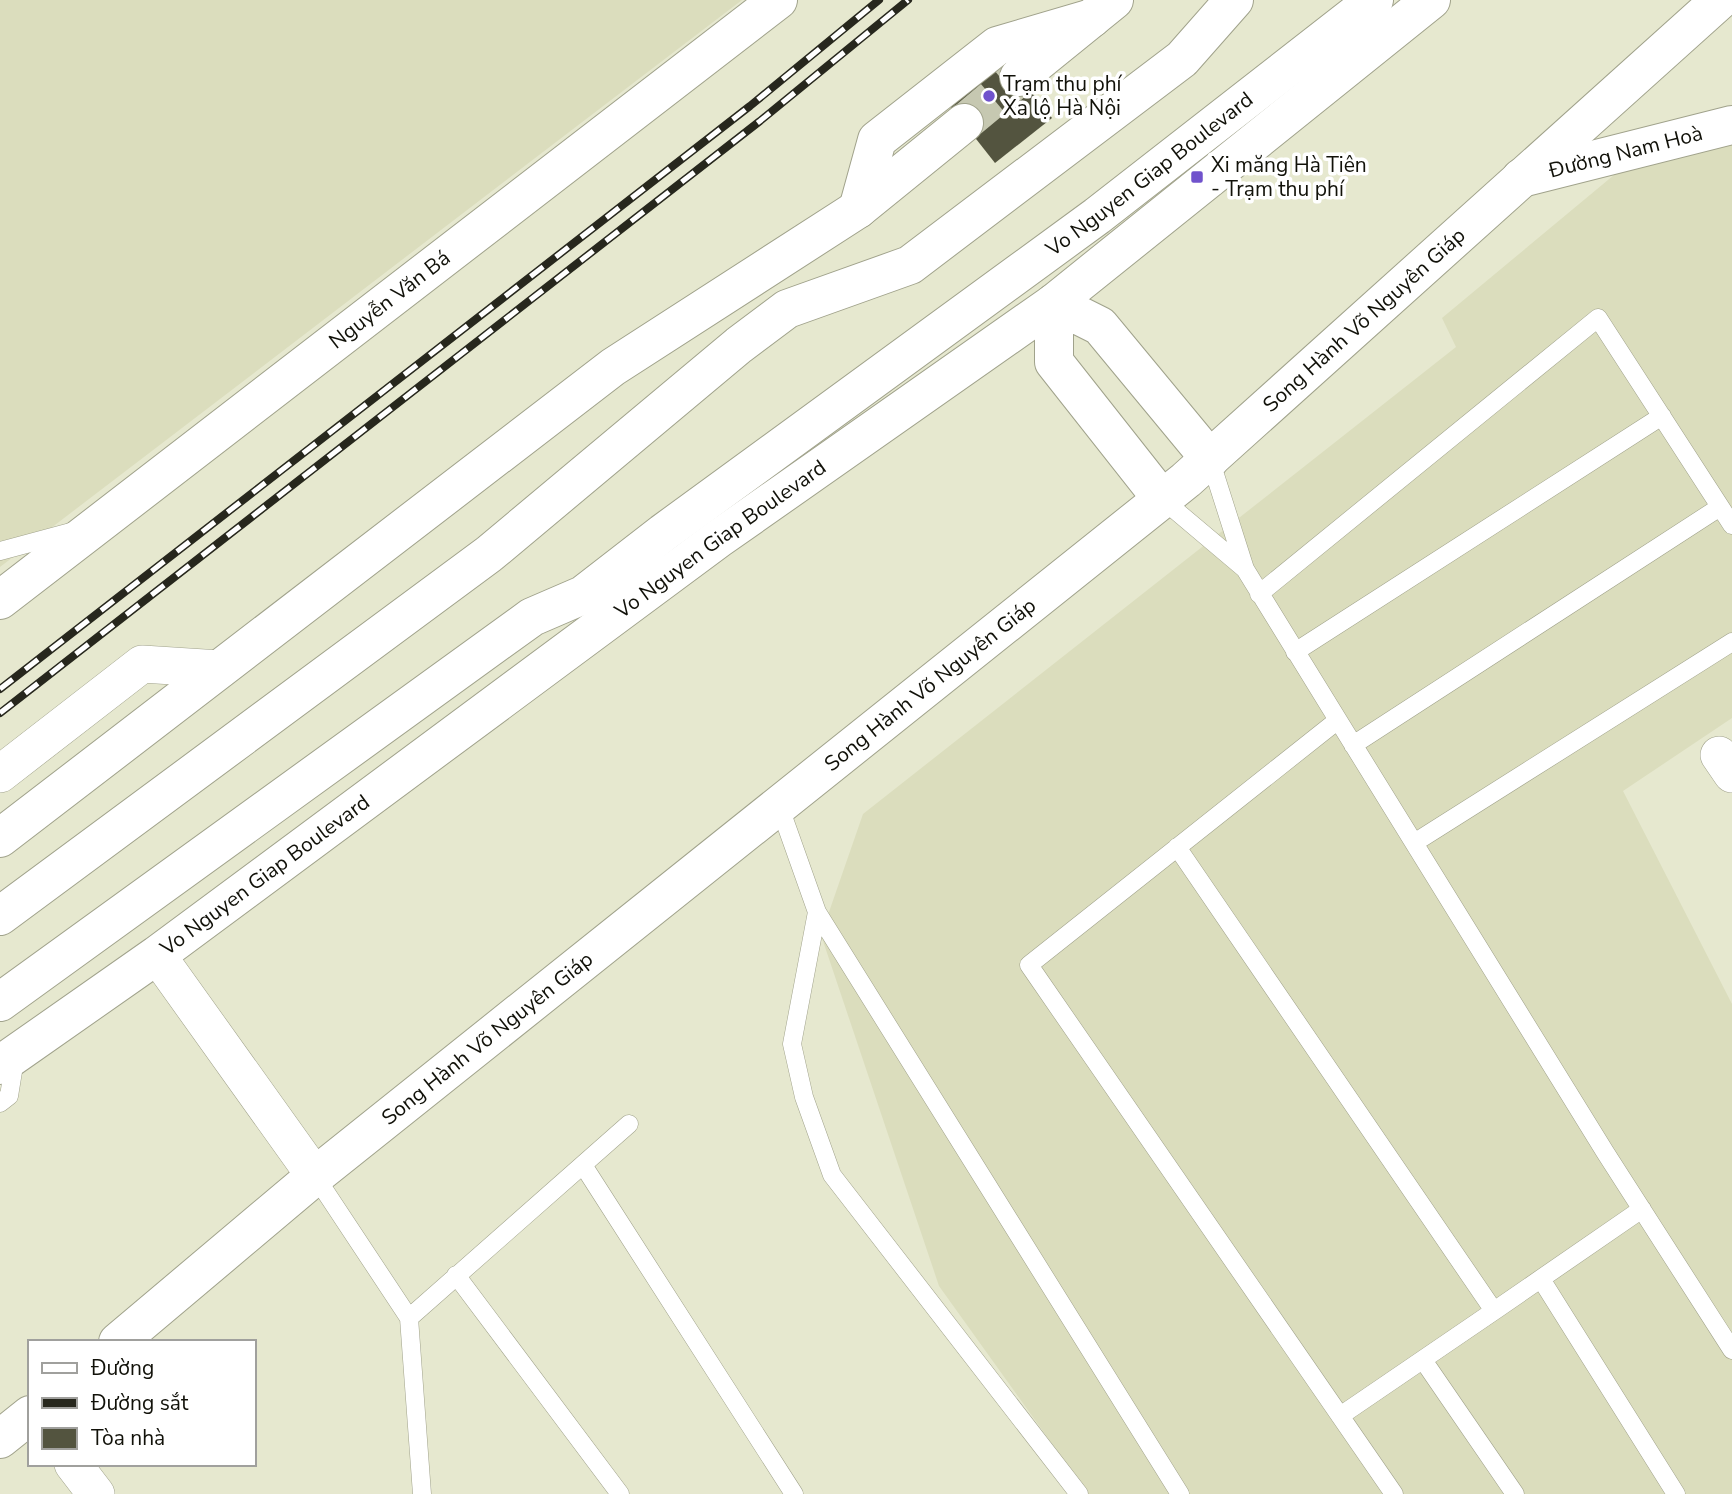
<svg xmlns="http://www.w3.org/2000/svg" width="1732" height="1494" font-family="'Nunito Sans',sans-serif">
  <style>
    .built { fill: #dbddbd }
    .building { fill: #53543f }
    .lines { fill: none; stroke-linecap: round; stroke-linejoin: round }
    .trunk-tunnel { stroke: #c6c8b1; stroke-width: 38; stroke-dasharray: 38 19; stroke-linecap: butt }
    .service-casing { stroke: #a0a28b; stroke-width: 19 }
    .minor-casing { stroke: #a0a28b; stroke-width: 38 }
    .tertiary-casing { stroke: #a0a28b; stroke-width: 40 }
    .secondary-casing { stroke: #a0a28b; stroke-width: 40 }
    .primary-casing { stroke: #a0a28b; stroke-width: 40 }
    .trunk-casing { stroke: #a0a28b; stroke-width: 40 }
    .service { stroke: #fff; stroke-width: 18 }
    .minor { stroke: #fff; stroke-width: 37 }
    .tertiary { stroke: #fff; stroke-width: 38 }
    .secondary { stroke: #fff; stroke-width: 38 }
    .primary { stroke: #fff; stroke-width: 38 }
    .trunk { stroke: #fff; stroke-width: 38 }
    .rail-casing { stroke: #27271d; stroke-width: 8 }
    .rail { stroke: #fff; stroke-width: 5; stroke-dasharray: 16; stroke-linecap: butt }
    .poi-dot { fill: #7052cc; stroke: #fff; stroke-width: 2.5 }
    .labels { text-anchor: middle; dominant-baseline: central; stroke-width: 7; stroke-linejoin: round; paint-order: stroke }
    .poi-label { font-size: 21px; fill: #111109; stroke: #fff; text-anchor: start }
    .street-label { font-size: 21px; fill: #111109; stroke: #fff }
  </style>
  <rect width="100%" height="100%" fill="#e6e8cf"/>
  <path class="built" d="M 0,0 L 742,0 L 0,567 Z
    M 1732,136 L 1732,718 L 1623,791 L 1732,1004 L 1732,1494 L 1088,1494 L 939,1286 L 821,935 L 863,814 L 1456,347 L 1442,318 L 1626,165 Z"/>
  <path class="building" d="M 985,34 L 1052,118 L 995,163 L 928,78 Z"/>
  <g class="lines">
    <path class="trunk-tunnel" d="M 964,123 L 1019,77"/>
    <g class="service-casing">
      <path id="service" d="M 1162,499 L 1245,569 L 1210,459
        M 0,551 L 71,532
        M 1245,569 L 1338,720
        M 1259,594 L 1598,318 L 1732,525
        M 1295,652 L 1662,416
        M 1353,745 L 1720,507
        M 779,805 L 817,912 L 792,1044 L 804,1097 L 832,1175 L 1079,1494
        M 1414,843 L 1732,642
        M 1177,847 L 1494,1311 L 1642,1209
        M 817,912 L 1180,1494
        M 0,1103 L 9,1096 L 15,1059
        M 583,1165 L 794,1494
        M 315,1176 L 409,1318 L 629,1124
        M 456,1275 L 620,1494
        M 1541,1279 L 1676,1494
        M 409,1318 L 422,1494
        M 1423,1360 L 1515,1494
        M 1340,1416 L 1494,1311
        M 1394,1494 L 1029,965 L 1338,720 L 1605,1152 L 1732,1350"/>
    </g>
    <g class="minor-casing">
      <path id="minor" d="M 1719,755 L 1732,774
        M 0,774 L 142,664 L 220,669
        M 157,955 L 315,1176
        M 73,1464 L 96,1494"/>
    </g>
    <g class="tertiary-casing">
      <g id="tertiary">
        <path id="s1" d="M 1521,178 L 1732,125"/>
      </g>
    </g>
    <g class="secondary-casing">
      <g id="secondary">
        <path id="s2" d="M 0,600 L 778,0"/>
        <path id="s3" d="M 118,1342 L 315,1176 L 1186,480 L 1720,0"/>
        <path d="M 0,1439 L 30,1415"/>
      </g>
    </g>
    <g class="primary-casing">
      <path id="primary" d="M 858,209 L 877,140 L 997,46 L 1092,18"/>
    </g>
    <g class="trunk-casing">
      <g id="trunk">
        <path d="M 1019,77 L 1114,0"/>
        <path d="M 1162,499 L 1054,362 L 1054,303 L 1100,326 L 1210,459"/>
        <path d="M 0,838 L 613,367 L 858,209 L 964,123"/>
        <path d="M 0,916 L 489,554 L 739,345 L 787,309 L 910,265 L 1182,59 L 1234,0"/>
        <path id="s4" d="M 0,1002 L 532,617 L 583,595 L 663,533 L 1097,216 L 1374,0"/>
        <path id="s5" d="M 0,1065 L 157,955 L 718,539 L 1054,303 L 1431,0"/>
      </g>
    </g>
    <use href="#service" class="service"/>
    <use href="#minor" class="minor"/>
    <use href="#tertiary" class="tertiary"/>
    <use href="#secondary" class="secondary"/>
    <use href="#primary" class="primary"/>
    <use href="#trunk" class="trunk"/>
    <g class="rail-casing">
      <path id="rail" d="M 0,689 L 750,106 L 879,0
        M 0,713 L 760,121 L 908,0"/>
    </g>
    <use href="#rail" class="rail"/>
  </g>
  <g class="poi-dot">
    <circle cx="989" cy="96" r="7"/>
    <rect x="1190" y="170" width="14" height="14" rx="3.5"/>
  </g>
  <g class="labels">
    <g class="poi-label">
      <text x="1003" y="84">Trạm thu phí<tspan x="1003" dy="24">Xa lộ Hà Nội</tspan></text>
      <text x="1211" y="165">Xi măng Hà Tiên<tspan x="1211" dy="24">- Trạm thu phí</tspan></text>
    </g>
    <g class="street-label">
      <text stroke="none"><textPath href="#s1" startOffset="108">Đường Nam Hoà</textPath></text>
      <text stroke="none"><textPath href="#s4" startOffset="1418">Vo Nguyen Giap Boulevard</textPath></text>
      <text stroke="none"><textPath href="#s2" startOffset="492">Nguyễn Văn Bá</textPath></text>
      <text stroke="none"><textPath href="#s3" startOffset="1612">Song Hành Võ Nguyên Giáp</textPath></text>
      <text stroke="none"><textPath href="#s5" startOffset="892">Vo Nguyen Giap Boulevard</textPath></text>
      <text stroke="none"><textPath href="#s3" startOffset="1045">Song Hành Võ Nguyên Giáp</textPath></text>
      <text stroke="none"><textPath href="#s5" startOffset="326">Vo Nguyen Giap Boulevard</textPath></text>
      <text stroke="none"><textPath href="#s3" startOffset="478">Song Hành Võ Nguyên Giáp</textPath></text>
    </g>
  </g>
  <rect x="28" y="1340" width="228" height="126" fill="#ffffff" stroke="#a0a09d" stroke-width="2"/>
  <rect x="42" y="1363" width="35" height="10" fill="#ffffff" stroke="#a0a09d" stroke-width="2"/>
  <text x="91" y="1375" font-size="21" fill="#111109">Đường</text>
  <rect x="42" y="1398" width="35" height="10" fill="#27271d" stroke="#a0a09d" stroke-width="2"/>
  <text x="91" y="1410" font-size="21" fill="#111109">Đường sắt</text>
  <rect x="42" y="1428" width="35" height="21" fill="#53543f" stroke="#a0a09d" stroke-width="2"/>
  <text x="91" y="1445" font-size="21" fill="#111109">Tòa nhà</text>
</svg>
